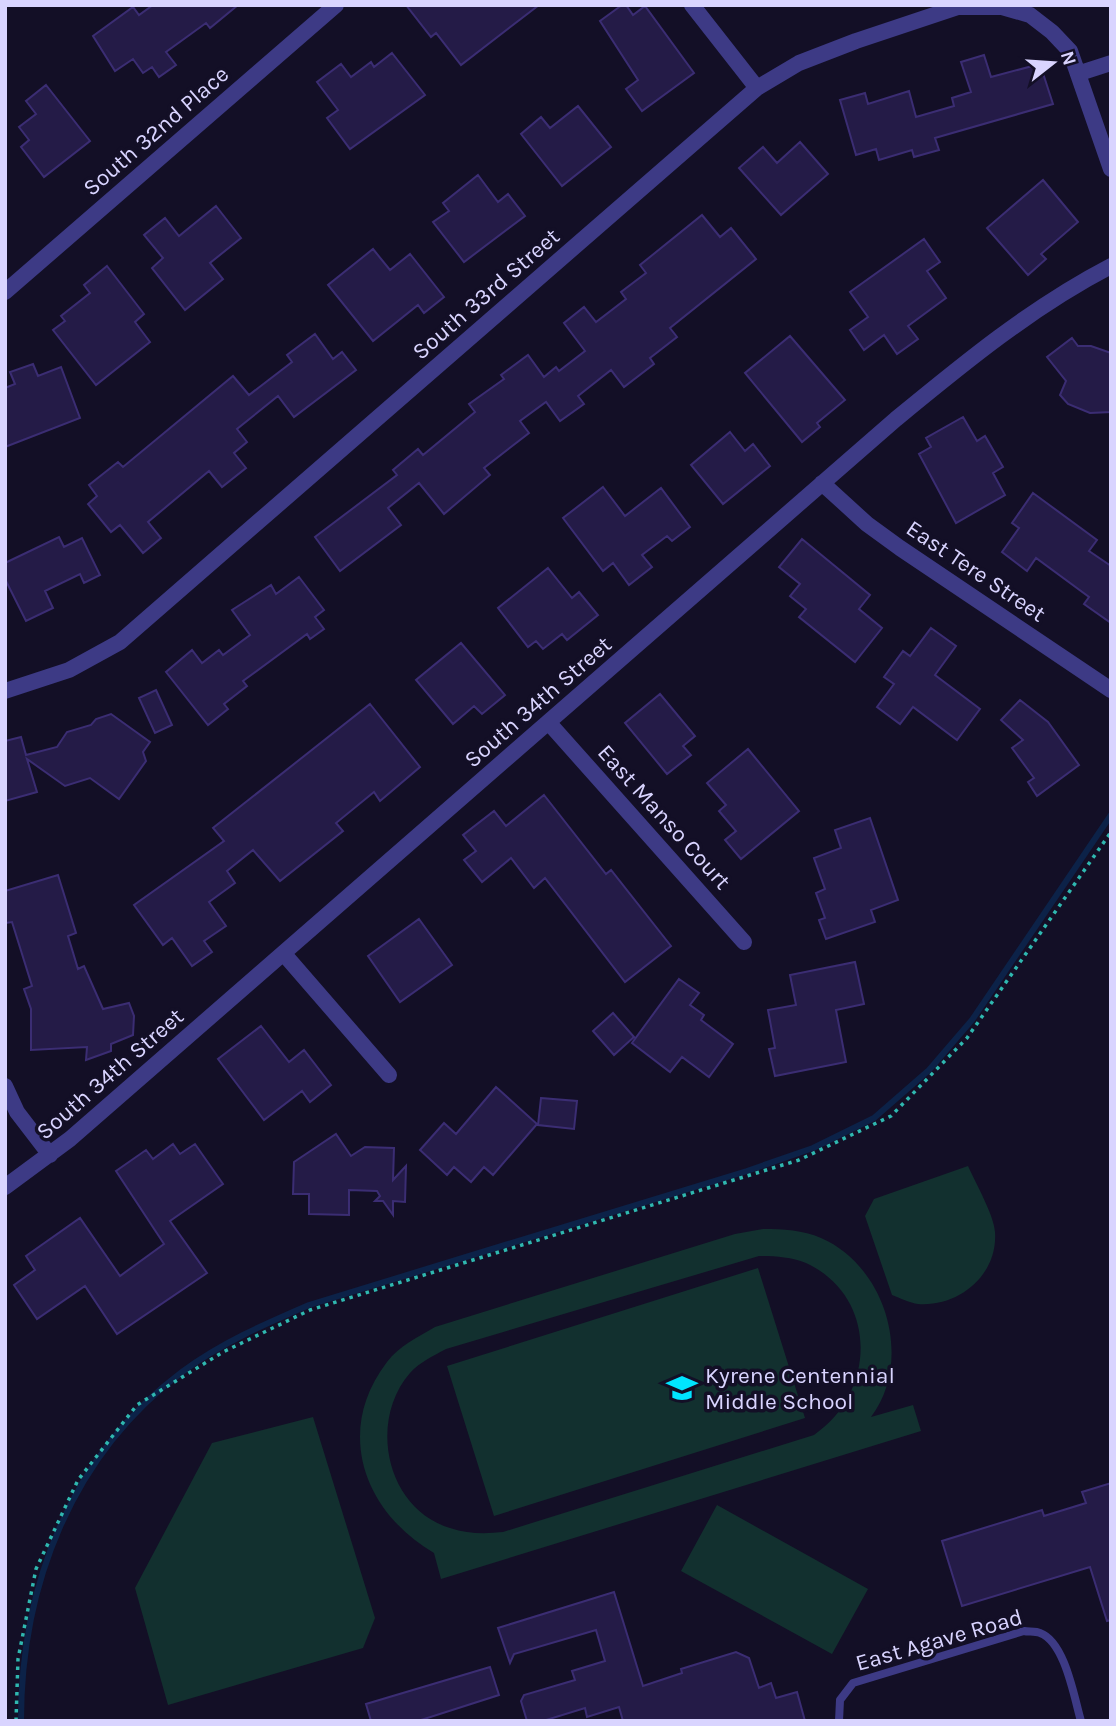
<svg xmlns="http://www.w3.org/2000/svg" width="1116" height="1726" font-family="Karla,sans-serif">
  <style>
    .pitch { fill: #12302f; fill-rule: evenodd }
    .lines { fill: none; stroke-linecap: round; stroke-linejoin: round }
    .stream { stroke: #0c2248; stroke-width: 6 }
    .building { fill: #241b47; stroke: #3b2d73; stroke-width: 2 }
    .path { stroke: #2fb8b0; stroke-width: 3.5; stroke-dasharray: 3.5 5; stroke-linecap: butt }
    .lane { stroke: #3d3a85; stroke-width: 8 }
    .street { stroke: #3d3a85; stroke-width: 16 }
    .labels { text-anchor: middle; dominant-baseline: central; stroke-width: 7; stroke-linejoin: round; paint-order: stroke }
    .street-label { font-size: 23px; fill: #d9d4ff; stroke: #130f26 }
    .poi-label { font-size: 23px; fill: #d9d4ff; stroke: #130f26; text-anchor: start }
  </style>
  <rect width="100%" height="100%" fill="#130f26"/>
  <path class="pitch" d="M 968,1166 C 976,1184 994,1215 995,1232 C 998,1274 960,1307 918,1304 C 910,1303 900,1298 892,1295 L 865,1216 L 874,1199 Z
    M 763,1229 C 783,1229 803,1230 821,1238 C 886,1266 914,1360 871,1417 L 913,1405 L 921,1431 L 441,1579 L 434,1553 C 364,1512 334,1431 387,1362 C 399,1346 418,1337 435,1327 L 735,1234 ZM 759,1256 C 775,1256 791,1257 806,1263 C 879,1297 876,1393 814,1435 L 503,1532 C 485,1534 468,1534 450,1528 C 386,1509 368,1421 410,1373 C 420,1362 433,1356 446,1349 Z
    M 758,1268 L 805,1418 L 494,1516 L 447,1366 Z
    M 313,1417 L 375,1618 L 363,1648 L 168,1705 L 135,1588 L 212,1443 Z
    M 717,1505 L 868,1589 L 832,1654 L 681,1571 Z"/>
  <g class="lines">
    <path class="stream" d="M 21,1721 C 21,1586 71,1455 182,1372 C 221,1343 265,1324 309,1305 L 747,1171 L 813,1148 L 874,1118 L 929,1070 L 972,1020 L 1111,815"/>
  </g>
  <path class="building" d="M 153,5 L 238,5 L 210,28 L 206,23 L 166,52 L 176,65 L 159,77 L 152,67 L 143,73 L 133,59 L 115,71 L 93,36 L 133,7 L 139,15 Z
    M 406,5 L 539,5 L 461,65 L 436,33 L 431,37 Z
    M 622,5 L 626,5 L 633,15 L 645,6 L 694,73 L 642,111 L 626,89 L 638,80 L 600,21 Z
    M 392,53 L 425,95 L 350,149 L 327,118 L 338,110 L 317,82 L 341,64 L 351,77 L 371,62 L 374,67 Z
    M 984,55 L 991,77 L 1040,64 L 1053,104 L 935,138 L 939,150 L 914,157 L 912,150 L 879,160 L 876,149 L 856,155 L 840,100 L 865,93 L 868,104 L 909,91 L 916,117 L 954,106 L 952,98 L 971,92 L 961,62 Z
    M 46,85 L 90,141 L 44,177 L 21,147 L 29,140 L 19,127 L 36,114 L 26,101 Z
    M 578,106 L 611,147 L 562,186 L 521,134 L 541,117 L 550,128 Z
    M 800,142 L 828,174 L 781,215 L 739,168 L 763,147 L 777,163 Z
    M 478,175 L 498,202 L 508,194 L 525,216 L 464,262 L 433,222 L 449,211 L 443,203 Z
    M 1043,180 L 1078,222 L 1041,254 L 1046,259 L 1028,275 L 987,228 Z
    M 216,206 L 241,238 L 210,263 L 223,279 L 185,310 L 152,268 L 163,258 L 144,235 L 165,218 L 179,236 Z
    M 702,215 L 720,237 L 731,228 L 756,259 L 670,328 L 677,337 L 650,358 L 654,364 L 624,387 L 611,370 L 578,396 L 584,404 L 560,421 L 546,402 L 520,421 L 529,433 L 484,468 L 490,475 L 444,514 L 419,483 L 388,508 L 401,525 L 340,571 L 315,537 L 397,475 L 393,470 L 418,449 L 423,455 L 475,412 L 469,404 L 504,379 L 501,375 L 528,355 L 544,377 L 556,367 L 559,371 L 585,351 L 564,323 L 584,307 L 596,322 L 626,299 L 621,292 L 646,273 L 640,265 Z
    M 924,239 L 940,262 L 927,271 L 946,298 L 908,326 L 918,339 L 897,354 L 884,335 L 864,350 L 850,330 L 868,317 L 850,292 Z
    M 373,249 L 390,270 L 410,254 L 444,297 L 424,313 L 418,305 L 373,341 L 328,285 Z
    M 107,266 L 144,314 L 135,322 L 150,342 L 96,385 L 53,330 L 65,321 L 61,316 L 90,293 L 84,285 Z
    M 315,334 L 333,359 L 342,352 L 356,370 L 294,417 L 278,396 L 237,429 L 247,442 L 234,453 L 246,468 L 222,487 L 209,471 L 148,522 L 161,538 L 143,553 L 120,525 L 111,532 L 88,504 L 97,496 L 89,485 L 118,462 L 123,467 L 233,376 L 249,395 L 292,362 L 287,355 Z
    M 790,336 L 845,400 L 817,423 L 820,427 L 802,442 L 745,373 Z
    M 1072,338 L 1078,346 L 1091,346 L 1111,353 L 1111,412 L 1090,413 L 1068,404 L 1060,395 L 1066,381 L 1047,357 Z
    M 33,364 L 38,376 L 61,367 L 80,418 L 5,447 L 5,388 L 15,384 L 10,372 Z
    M 963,417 L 977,441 L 985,436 L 1003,467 L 993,473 L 1005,495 L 956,523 L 919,454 L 931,447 L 926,438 Z
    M 730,432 L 745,451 L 753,444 L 770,466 L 723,504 L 691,465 Z
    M 603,487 L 625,516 L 661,488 L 690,527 L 672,541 L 667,536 L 642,555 L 652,567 L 629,585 L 613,563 L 603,571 L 563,518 Z
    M 1033,493 L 1097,540 L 1089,551 L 1111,566 L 1111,623 L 1084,604 L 1089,597 L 1036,558 L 1027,571 L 1002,552 L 1019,528 L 1012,523 Z
    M 59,537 L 64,547 L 82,538 L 100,575 L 84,583 L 80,574 L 45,591 L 53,608 L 26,621 L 5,579 L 5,563 Z
    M 802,539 L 870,595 L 859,609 L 882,628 L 855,662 L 799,617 L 806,609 L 790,596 L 800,584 L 779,567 Z
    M 548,568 L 572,598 L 579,592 L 598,615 L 567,640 L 562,634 L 543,649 L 536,641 L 528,647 L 498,608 Z
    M 299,577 L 324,610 L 315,617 L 324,629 L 310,639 L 307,634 L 243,681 L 247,686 L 224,704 L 228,709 L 208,725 L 166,672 L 192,650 L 202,663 L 219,650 L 223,655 L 250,635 L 232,610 L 271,585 L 276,594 Z
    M 931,628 L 956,646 L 935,675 L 980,709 L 957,740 L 913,707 L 900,724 L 877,707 L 894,684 L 884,677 L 903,651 L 910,656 Z
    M 461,643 L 505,695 L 482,714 L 474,706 L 453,724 L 416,680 Z
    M 156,690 L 172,725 L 155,733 L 139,698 Z
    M 660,694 L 695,736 L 683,746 L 691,755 L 667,774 L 625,723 Z
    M 1020,700 L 1048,722 L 1079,765 L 1037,796 L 1028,782 L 1034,778 L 1012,748 L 1023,740 L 1001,720 Z
    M 370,704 L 420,767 L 380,801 L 374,792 L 336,823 L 343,831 L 280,881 L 253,850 L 227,871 L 235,883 L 209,902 L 226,926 L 204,941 L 212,952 L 192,966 L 172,938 L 163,945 L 134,905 L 224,841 L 213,828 Z
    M 111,714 L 150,742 L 143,752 L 146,761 L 119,799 L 90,778 L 65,786 L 27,759 L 37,792 L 5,801 L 5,741 L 21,737 L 26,755 L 57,747 L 67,732 L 91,725 L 96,719 Z
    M 748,749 L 799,811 L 741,859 L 725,840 L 736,831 L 719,811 L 726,805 L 707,783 Z
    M 544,795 L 606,874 L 611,870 L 671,946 L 625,982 L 545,878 L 534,888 L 511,858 L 482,882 L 464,860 L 476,851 L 463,835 L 494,811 L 506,826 Z
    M 870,818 L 898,900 L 871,910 L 875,922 L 826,939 L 819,920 L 825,918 L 816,893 L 825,889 L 814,858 L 841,848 L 835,830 Z
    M 58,875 L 76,933 L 68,936 L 78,969 L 84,966 L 103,1009 L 129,1003 L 134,1016 L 133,1035 L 111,1044 L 111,1051 L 86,1060 L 87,1047 L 31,1050 L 31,1009 L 24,989 L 32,986 L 12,922 L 5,923 L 5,891 Z
    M 419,919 L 452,965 L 400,1002 L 368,956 Z
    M 855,962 L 864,1004 L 836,1010 L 846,1062 L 775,1076 L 769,1049 L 775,1048 L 768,1010 L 796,1005 L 790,975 Z
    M 679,979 L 699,993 L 690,1005 L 704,1015 L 701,1020 L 733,1044 L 709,1077 L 682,1057 L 670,1072 L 632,1043 Z
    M 613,1013 L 634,1037 L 614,1055 L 593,1031 Z
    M 261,1026 L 289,1062 L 304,1050 L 331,1085 L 310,1102 L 302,1091 L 264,1120 L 218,1059 Z
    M 496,1087 L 537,1124 L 493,1175 L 484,1167 L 471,1182 L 454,1167 L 447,1175 L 420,1150 L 444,1123 L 456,1134 Z
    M 541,1098 L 577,1101 L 574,1129 L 538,1125 Z
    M 336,1134 L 351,1156 L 365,1147 L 394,1148 L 393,1180 L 406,1166 L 405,1202 L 393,1201 L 393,1215 L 383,1201 L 375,1201 L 380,1196 L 377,1191 L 349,1190 L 349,1215 L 309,1214 L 309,1194 L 293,1194 L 294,1162 Z
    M 173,1144 L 180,1154 L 195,1144 L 223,1184 L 170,1221 L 207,1273 L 117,1334 L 85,1286 L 37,1319 L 14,1285 L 35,1270 L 26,1256 L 80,1218 L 120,1276 L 164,1244 L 116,1171 L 146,1150 L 153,1159 Z
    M 1111,1483 L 1111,1620 L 1107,1621 L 1090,1567 L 962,1606 L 942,1541 L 1042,1510 L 1044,1516 L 1086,1503 L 1082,1492 Z
    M 614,1592 L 643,1686 L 682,1673 L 681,1669 L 736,1652 L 749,1658 L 759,1688 L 771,1683 L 776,1698 L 797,1692 L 805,1721 L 623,1721 L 619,1707 L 587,1717 L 585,1708 L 543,1721 L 527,1721 L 521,1701 L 524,1695 L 575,1680 L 572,1671 L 605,1661 L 596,1630 L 514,1654 L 510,1663 L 498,1628 Z
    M 490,1667 L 499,1695 L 418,1721 L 371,1721 L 366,1704 Z"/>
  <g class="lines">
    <path class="path" d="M 16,1721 L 18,1659 L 36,1569 L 78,1480 L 137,1405 L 223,1352 L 310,1310 L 799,1160 L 891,1116 L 967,1038 L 1111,832"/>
    <path class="lane" d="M 839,1721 L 840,1700 L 853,1683 L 1024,1631 C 1028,1632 1036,1631 1040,1633 C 1065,1642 1074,1697 1081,1721"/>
    <path class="street" d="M 692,5 L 757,88
      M 1080,73 L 1111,63
      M 5,292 L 336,5
      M 822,483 L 867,524 L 900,548 L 1111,690
      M 5,691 L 69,670 L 120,642 L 757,88 L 799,63 L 856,41 L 958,7 L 1002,7 L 1030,15 L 1052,32 L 1070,51 L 1111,169
      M 549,723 L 744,942
      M 284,954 L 389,1075
      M 5,1086 L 17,1112 L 50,1155
      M 5,1187 L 70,1139 L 896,419 C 964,363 1032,307 1111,266"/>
  </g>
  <defs>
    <g id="school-bare" transform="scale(2.415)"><path d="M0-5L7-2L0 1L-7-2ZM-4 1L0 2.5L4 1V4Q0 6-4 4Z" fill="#00e5ff" stroke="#130f26" stroke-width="2.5" paint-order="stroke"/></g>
  </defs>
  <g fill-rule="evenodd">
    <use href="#school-bare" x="682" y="1388"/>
  </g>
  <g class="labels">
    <g class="street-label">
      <text transform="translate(156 131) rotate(-41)">South 32nd Place</text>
      <text transform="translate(486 294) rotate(-41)">South 33rd Street</text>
      <text transform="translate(976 571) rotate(34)">East Tere Street</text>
      <text transform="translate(538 702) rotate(-41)">South 34th Street</text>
      <text transform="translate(664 817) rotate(48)">East Manso Court</text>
      <text transform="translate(110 1074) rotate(-41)">South 34th Street</text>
      <text transform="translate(939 1640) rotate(-16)">East Agave Road</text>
    </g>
    <g class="poi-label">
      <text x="705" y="1375">Kyrene Centennial<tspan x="705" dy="26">Middle School</tspan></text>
    </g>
  </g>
  <rect width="1116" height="1726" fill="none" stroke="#d9d4ff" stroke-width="14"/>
  <g transform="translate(1053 63) rotate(73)" stroke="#130f26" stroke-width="5" paint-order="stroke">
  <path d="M0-5L12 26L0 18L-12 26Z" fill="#d9d4ff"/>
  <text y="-10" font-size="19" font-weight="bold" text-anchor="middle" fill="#d9d4ff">N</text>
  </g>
</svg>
